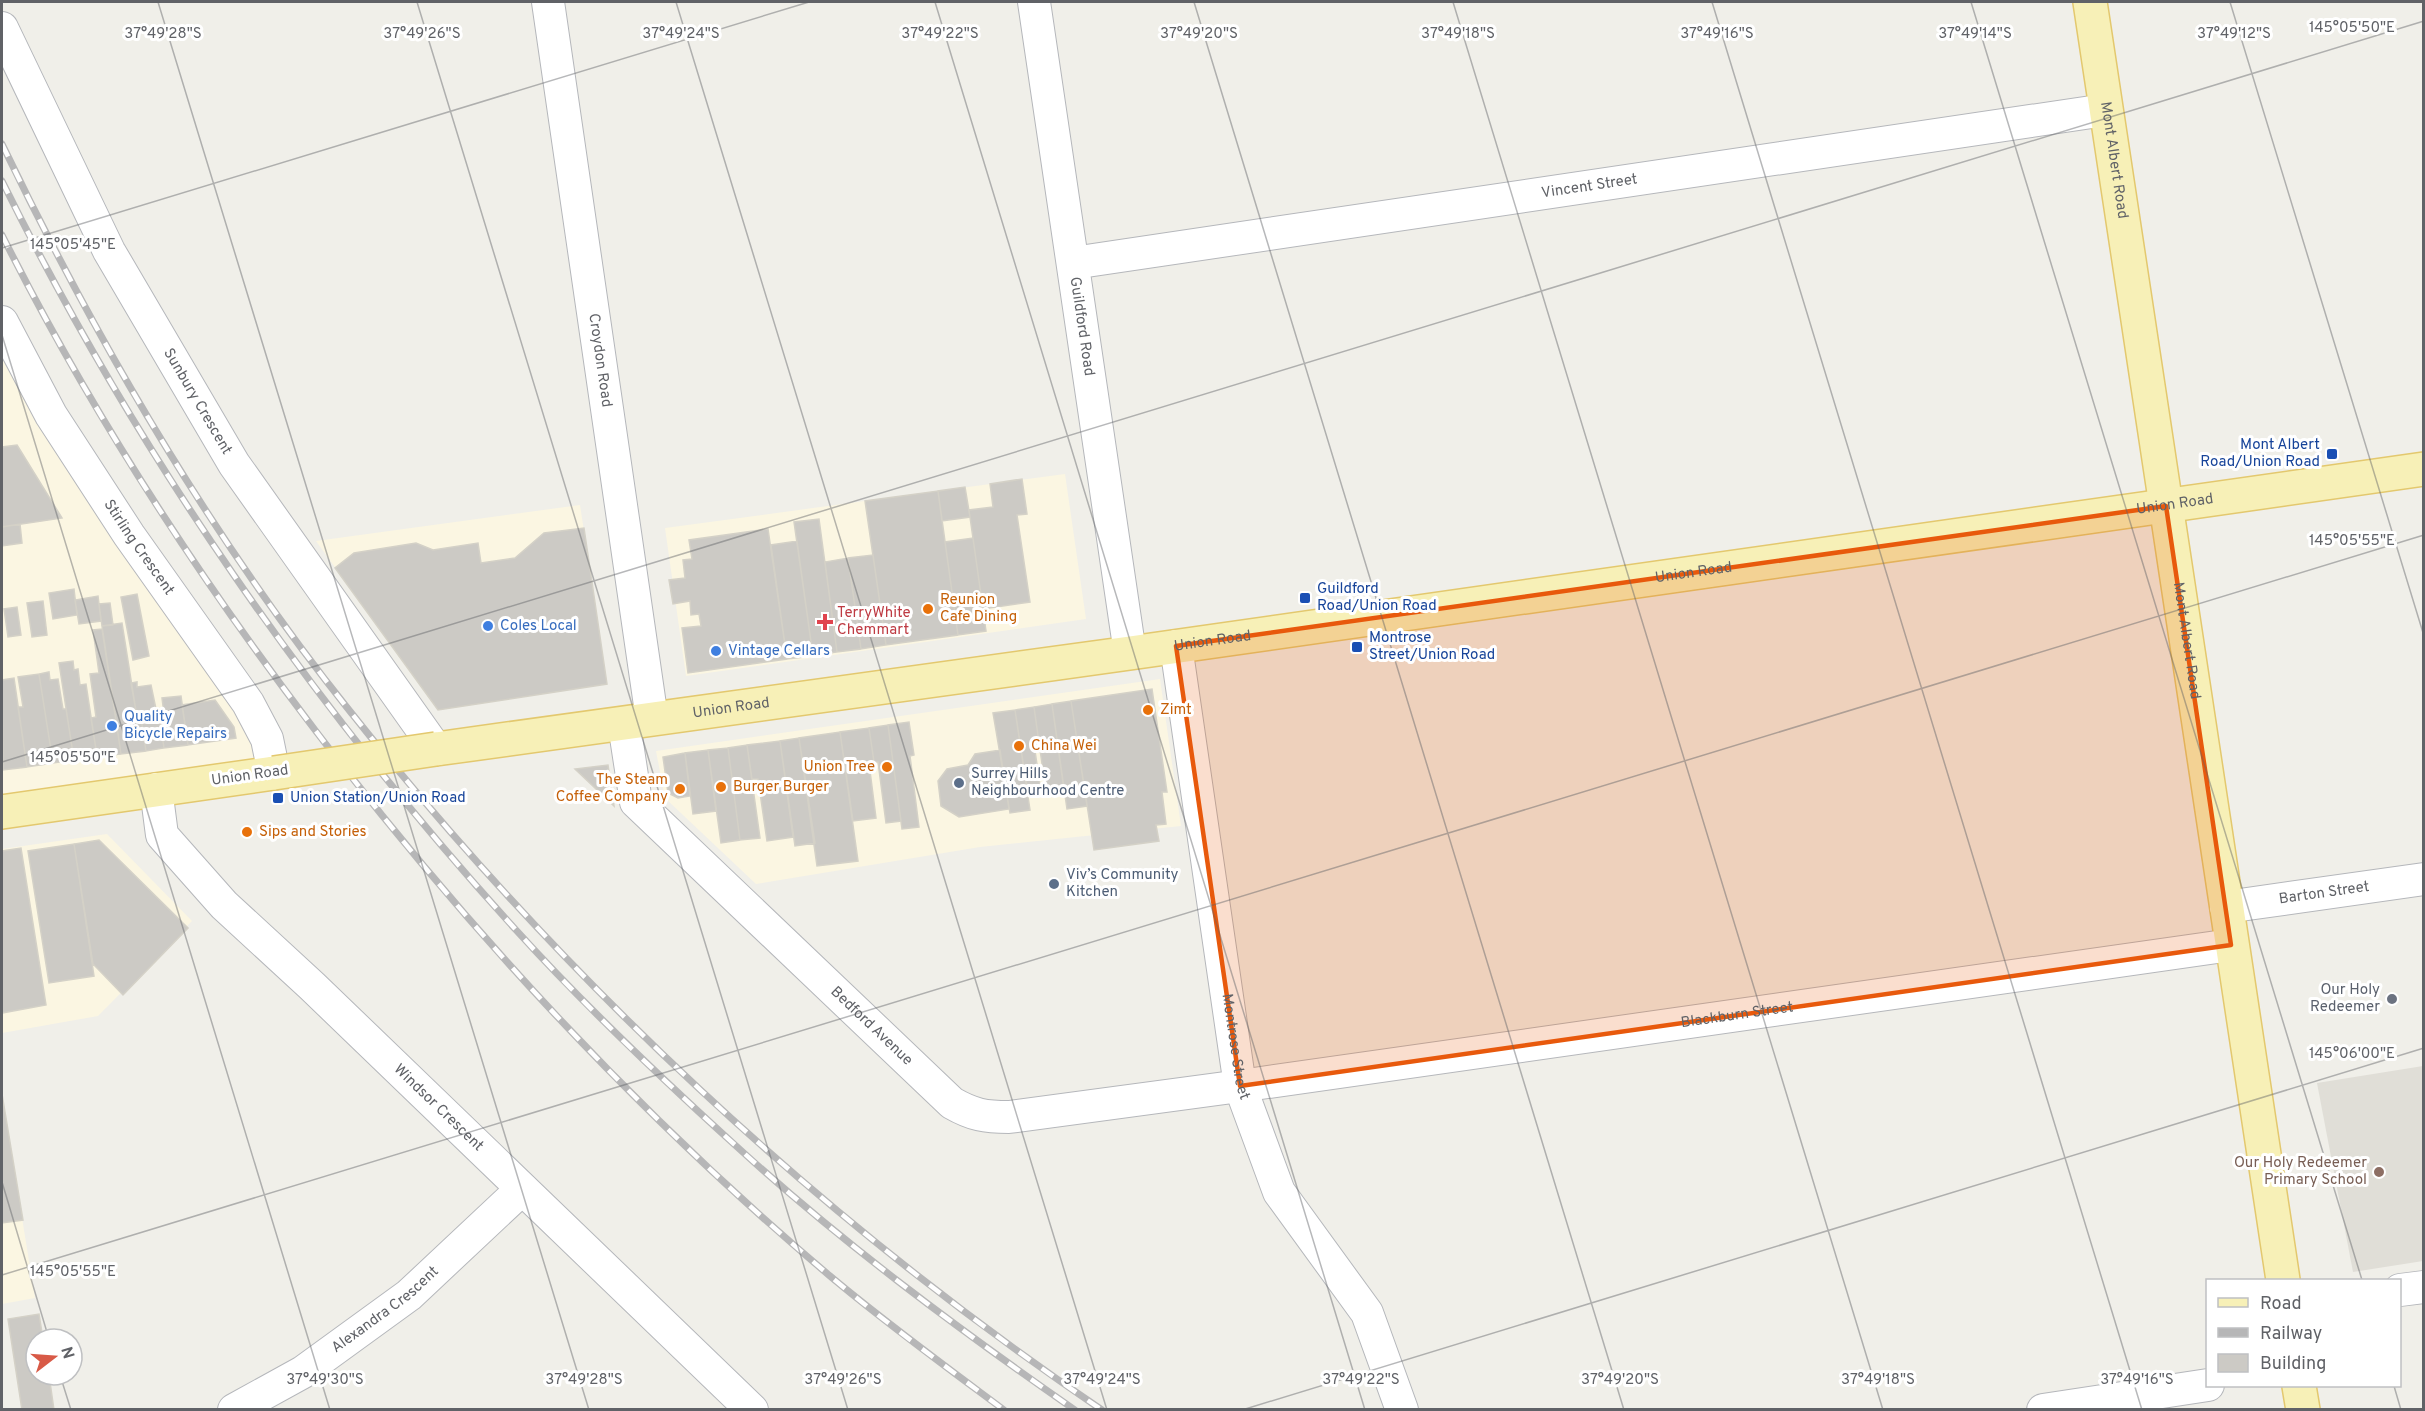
<svg xmlns="http://www.w3.org/2000/svg" width="2425" height="1411" font-family="Overpass,sans-serif">
  <style>
    .commercial { fill: #fbf6e2 }
    .education { fill: #e0ded7 }
    .building { fill: #cccac5; stroke: #d4d1c7; stroke-width: 1.5 }
    .lines { fill: none; stroke-linecap: round; stroke-linejoin: round }
    .minor-casing { stroke: #b5b7bb; stroke-width: 34 }
    .major-casing { stroke: #e3c86e; stroke-width: 36 }
    .minor { stroke: #fff; stroke-width: 32 }
    .major { stroke: #f7f0b7; stroke-width: 33 }
    .rail-casing { stroke: #b6b6b7; stroke-width: 7 }
    .rail { stroke: #fff; stroke-width: 4.5; stroke-dasharray: 14; stroke-linecap: butt }
    .major-bridge-casing { stroke: #e3c86e; stroke-width: 36; stroke-linecap: butt }
    .major-bridge { stroke: #f7f0b7; stroke-width: 33 }
    .marked { fill: #e8590c; fill-opacity: 0.2; stroke: #e8590c; stroke-width: 4.5; stroke-linejoin: round }
    .ticks { fill: none; stroke: #606267; stroke-width: 1.5; stroke-opacity: 0.45 }
    .transit-dot { fill: #1a4fb4; stroke: #fff; stroke-width: 2 }
    .food-dot { fill: #e8710a; stroke: #fff; stroke-width: 2 }
    .health-dot { fill: #e0444e; stroke: #fff; stroke-width: 2 }
    .shop-dot { fill: #3f7fe0; stroke: #fff; stroke-width: 2 }
    .service-dot { fill: #5c6f8a; stroke: #fff; stroke-width: 2 }
    .worship-dot { fill: #6b7280; stroke: #fff; stroke-width: 2 }
    .education-dot { fill: #8d6e63; stroke: #fff; stroke-width: 2 }
    .labels { text-anchor: middle; dominant-baseline: central; stroke-width: 6; stroke-linejoin: round; paint-order: stroke }
    .street-label { font-size: 15px; fill: #606267; stroke: #fff }
    .transit-label { font-size: 15px; fill: #164399; stroke: #fff; text-anchor: start }
    .food-label { font-size: 15px; fill: #c56008; stroke: #fff; text-anchor: start }
    .health-label { font-size: 15px; fill: #be3a42; stroke: #fff; text-anchor: start }
    .shop-label { font-size: 15px; fill: #366cbe; stroke: #fff; text-anchor: start }
    .service-label { font-size: 15px; fill: #4e5e75; stroke: #fff; text-anchor: start }
    .worship-label { font-size: 15px; fill: #5b616d; stroke: #fff; text-anchor: end }
    .education-label { font-size: 15px; fill: #785e54; stroke: #fff; text-anchor: end }
    .ticks-label { font-size: 15px; text-anchor: middle; fill: #606267; stroke: #fff; stroke-width: 6; stroke-linejoin: round; paint-order: stroke }
  </style>
  <rect width="100%" height="100%" fill="#f0efe9"/>
  <path class="commercial" d="M 2,322 L 274,773 L 2,811 Z
    M 1065,474 L 1086,619 L 686,676 L 665,528 Z
    M 580,505 L 607,684 L 438,710 L 316,541 Z
    M 1160,679 L 1181,826 L 980,847 L 756,884 L 665,798 L 656,751 Z
    M 107,834 L 192,921 L 98,1016 L 2,1033 L 2,849 Z
    M 2,1094 L 35,1298 L 2,1304 Z"/>
  <path class="education" d="M 2423,1066 L 2423,1261 L 2353,1272 L 2317,1083 Z"/>
  <path class="building" d="M 17,445 L 62,518 L 2,527 L 2,447 Z
    M 1022,479 L 1027,514 L 1017,515 L 1030,602 L 983,609 L 969,510 L 993,507 L 990,484 Z
    M 965,487 L 970,517 L 942,521 L 938,491 Z
    M 938,491 L 958,635 L 886,645 L 865,501 Z
    M 819,519 L 837,652 L 813,656 L 794,522 Z
    M 20,524 L 22,543 L 2,546 L 2,527 Z
    M 584,528 L 607,684 L 438,710 L 335,568 L 354,553 L 416,543 L 433,550 L 478,543 L 481,563 L 515,558 L 544,533 Z
    M 768,529 L 787,659 L 688,673 L 682,628 L 701,626 L 699,614 L 691,615 L 690,601 L 673,604 L 669,580 L 685,578 L 683,560 L 692,559 L 689,540 Z
    M 973,538 L 986,631 L 958,635 L 945,542 Z
    M 797,541 L 813,656 L 787,659 L 771,545 Z
    M 873,555 L 886,645 L 861,649 L 848,558 Z
    M 848,558 L 861,649 L 837,652 L 825,562 Z
    M 74,589 L 77,615 L 53,619 L 49,593 Z
    M 137,594 L 149,656 L 133,660 L 121,597 Z
    M 98,596 L 101,621 L 79,624 L 75,600 Z
    M 43,601 L 47,635 L 32,637 L 27,603 Z
    M 110,603 L 113,625 L 102,626 L 99,604 Z
    M 17,607 L 21,635 L 8,637 L 4,609 Z
    M 122,623 L 136,711 L 140,711 L 146,751 L 121,754 L 102,626 Z
    M 102,629 L 121,754 L 97,756 L 91,718 L 96,717 L 90,674 L 99,673 L 93,630 Z
    M 73,661 L 74,670 L 78,669 L 80,685 L 86,684 L 97,756 L 74,760 L 59,663 Z
    M 49,672 L 50,680 L 58,679 L 63,709 L 66,709 L 74,760 L 53,763 L 39,674 Z
    M 39,674 L 53,763 L 27,767 L 18,707 L 23,707 L 18,677 Z
    M 14,678 L 27,767 L 3,770 L 2,680 Z
    M 137,682 L 137,687 L 151,685 L 156,709 L 158,709 L 164,748 L 146,751 L 140,711 L 136,711 L 131,683 Z
    M 1152,689 L 1167,792 L 1162,792 L 1166,824 L 1156,825 L 1159,841 L 1094,850 L 1071,701 Z
    M 181,696 L 188,745 L 164,748 L 159,715 L 164,714 L 162,698 Z
    M 215,700 L 234,727 L 236,738 L 188,745 L 182,705 Z
    M 1071,701 L 1087,806 L 1067,809 L 1052,704 Z
    M 1052,704 L 1064,790 L 1046,792 L 1034,707 Z
    M 1034,707 L 1039,743 L 1034,744 L 1041,792 L 1028,794 L 1015,710 Z
    M 1015,710 L 1030,810 L 1010,813 L 993,713 Z
    M 909,722 L 914,755 L 910,756 L 919,827 L 902,829 L 888,725 Z
    M 888,725 L 901,821 L 886,823 L 878,762 L 874,762 L 869,728 Z
    M 869,728 L 874,762 L 869,763 L 876,818 L 853,821 L 840,732 Z
    M 840,732 L 858,861 L 817,866 L 799,738 Z
    M 799,738 L 815,843 L 795,846 L 780,741 Z
    M 780,741 L 793,837 L 767,841 L 758,779 L 752,779 L 747,745 Z
    M 747,745 L 760,838 L 740,840 L 728,748 Z
    M 728,748 L 740,840 L 721,843 L 708,750 Z
    M 708,750 L 716,811 L 693,814 L 685,753 Z
    M 1000,750 L 1009,809 L 959,817 L 941,806 L 938,781 L 947,769 L 968,765 L 975,754 Z
    M 685,753 L 690,796 L 678,798 L 668,793 L 663,757 Z
    M 608,765 L 614,806 L 575,769 Z
    M 99,840 L 188,928 L 123,995 L 93,964 L 74,844 Z
    M 74,844 L 94,976 L 49,983 L 28,851 Z
    M 21,848 L 46,1005 L 2,1013 L 2,851 Z
    M 2,1094 L 23,1220 L 2,1223 Z
    M 39,1314 L 43,1339 L 36,1339 L 36,1375 L 49,1375 L 54,1410 L 22,1410 L 8,1319 Z"/>
  <g class="lines">
    <g class="minor-casing">
      <g id="minor">
        <path id="s1" d="M 548,2 L 652,719"/>
        <path id="s2" d="M 1034,2 L 1130,653"/>
        <path id="s3" d="M 2,28 L 109,251 L 234,464 L 436,749"/>
        <path id="s4" d="M 1073,263 L 2105,110"/>
        <path id="s5" d="M 2,322 L 51,415 L 129,535 L 248,703 L 267,739 L 274,773"/>
        <path id="s6" d="M 1176,646 L 1240,1086 L 1279,1192 L 1367,1313 L 1402,1410"/>
        <path id="s7" d="M 624,724 L 636,802 L 952,1103 C 973,1115 985,1117 1009,1117 L 1240,1086 L 2231,945"/>
        <path id="s8" d="M 156,789 L 162,835 L 224,905 L 312,986 L 752,1410"/>
        <path id="s9" d="M 2226,907 L 2424,879"/>
        <path d="M 2400,1290 L 2424,1287"/>
        <path id="s10" d="M 234,1410 L 303,1372 L 409,1295 L 522,1189"/>
        <path d="M 2043,1410 L 2208,1385"/>
      </g>
    </g>
    <g class="major-casing">
      <g id="major">
        <path id="s11" d="M 2090,2 L 2283,1280"/>
        <path id="s12" d="M 436,749 L 1130,653 L 2424,469"/>
        <path d="M 2,812 L 274,773"/>
        <path d="M 2299,1386 L 2303,1410"/>
      </g>
    </g>
    <use href="#minor" class="minor"/>
    <use href="#major" class="major"/>
    <g class="rail-casing">
      <path id="rail" d="M 2,144 C 97,342 211,537 349,710 C 562,978 818,1218 1102,1410
        M 2,181 C 136,453 312,706 516,930 C 585,1006 660,1077 735,1145 C 841,1242 957,1328 1075,1410
        M 2,235 C 90,411 196,574 315,730 C 467,929 638,1114 830,1276 C 886,1323 945,1366 1004,1410"/>
    </g>
    <use href="#rail" class="rail"/>
    <g class="major-bridge-casing">
      <path id="major-bridge" d="M 274,773 L 436,749"/>
    </g>
    <use href="#major-bridge" class="major-bridge"/>
  </g>
  <path class="marked" d="M 2166,506 L 2231,945 L 1240,1086 L 1176,646 Z"/>
  <path class="ticks" d="M 158,2 L 589,1410M 417,2 L 848,1410M 676,2 L 1107,1410M 935,2 L 1365,1410M 1194,2 L 1624,1410M 1453,2 L 1883,1410M 1712,2 L 2142,1410M 1971,2 L 2362,1280M 2230,2 L 2424,636M 2,248 L 809,2M 2,335 L 330,1410M 2,762 L 2424,21M 2,1182 L 49,1339M 2,1275 L 2424,535M 60,1375 L 71,1410M 2394,1386 L 2401,1410M 1242,1410 L 2424,1048"/>
  <g class="transit-dot">
    <rect x="2326" y="448" width="12" height="12" rx="3"/>
    <rect x="1299" y="592" width="12" height="12" rx="3"/>
    <rect x="1351" y="641" width="12" height="12" rx="3"/>
    <rect x="272" y="792" width="12" height="12" rx="3"/>
  </g>
  <g class="food-dot">
    <circle cx="928" cy="609" r="6"/>
    <circle cx="1148" cy="710" r="6"/>
    <circle cx="1019" cy="746" r="6"/>
    <circle cx="887" cy="767" r="6"/>
    <circle cx="721" cy="787" r="6"/>
    <circle cx="680" cy="789" r="6"/>
    <circle cx="247" cy="832" r="6"/>
  </g>
  <path class="health-dot" d="M822 613h6v6h6v6h-6v6h-6v-6h-6v-6h6z"/>
  <g class="shop-dot">
    <circle cx="488" cy="626" r="6"/>
    <circle cx="716" cy="651" r="6"/>
    <circle cx="112" cy="726" r="6"/>
  </g>
  <g class="service-dot">
    <circle cx="959" cy="783" r="6"/>
    <circle cx="1054" cy="884" r="6"/>
  </g>
  <circle class="worship-dot" cx="2392" cy="999" r="6"/>
  <circle class="education-dot" cx="2379" cy="1172" r="6"/>
  <g class="labels">
    <g class="street-label">
      <text stroke="none"><textPath href="#s11" startOffset="160">Mont Albert Road</textPath></text>
      <text stroke="none"><textPath href="#s4" startOffset="522">Vincent Street</textPath></text>
      <text stroke="none"><textPath href="#s2" startOffset="328">Guildford Road</textPath></text>
      <text stroke="none"><textPath href="#s1" startOffset="362">Croydon Road</textPath></text>
      <text stroke="none"><textPath href="#s3" startOffset="422">Sunbury Crescent</textPath></text>
      <text stroke="none"><textPath href="#s12" startOffset="1756">Union Road</textPath></text>
      <text stroke="none"><textPath href="#s5" startOffset="264">Stirling Crescent</textPath></text>
      <text stroke="none"><textPath href="#s12" startOffset="1270">Union Road</textPath></text>
      <text stroke="none"><textPath href="#s12" startOffset="784">Union Road</textPath></text>
      <text stroke="none"><textPath href="#s11" startOffset="646">Mont Albert Road</textPath></text>
      <text stroke="none"><textPath href="#s12" startOffset="298">Union Road</textPath></text>
      <text transform="translate(250 776) rotate(-8)">Union Road</text>
      <text stroke="none"><textPath href="#s9" startOffset="99">Barton Street</textPath></text>
      <text stroke="none"><textPath href="#s7" startOffset="1310">Blackburn Street</textPath></text>
      <text stroke="none"><textPath href="#s7" startOffset="404">Bedford Avenue</textPath></text>
      <text stroke="none"><textPath href="#s6" startOffset="405">Montrose Street</textPath></text>
      <text stroke="none"><textPath href="#s8" startOffset="435">Windsor Crescent</textPath></text>
      <text stroke="none"><textPath href="#s10" startOffset="182">Alexandra Crescent</textPath></text>
    </g>
    <g class="transit-label">
      <text x="2320" y="445" text-anchor="end">Mont Albert<tspan x="2320" dy="17">Road/Union Road</tspan></text>
      <text x="1317" y="589">Guildford<tspan x="1317" dy="17">Road/Union Road</tspan></text>
      <text x="1369" y="638">Montrose<tspan x="1369" dy="17">Street/Union Road</tspan></text>
      <text x="290" y="798">Union Station/Union Road</text>
    </g>
    <g class="food-label">
      <text x="940" y="600">Reunion<tspan x="940" dy="17">Cafe Dining</tspan></text>
      <text x="1160" y="710">Zimt</text>
      <text x="1031" y="746">China Wei</text>
      <text x="875" y="767" text-anchor="end">Union Tree</text>
      <text x="668" y="780" text-anchor="end">The Steam<tspan x="668" dy="17">Coffee Company</tspan></text>
      <text x="733" y="787">Burger Burger</text>
      <text x="259" y="832">Sips and Stories</text>
    </g>
    <g class="health-label">
      <text x="837" y="613">TerryWhite<tspan x="837" dy="17">Chemmart</tspan></text>
    </g>
    <g class="shop-label">
      <text x="500" y="626">Coles Local</text>
      <text x="728" y="651">Vintage Cellars</text>
      <text x="124" y="717">Quality<tspan x="124" dy="17">Bicycle Repairs</tspan></text>
    </g>
    <g class="service-label">
      <text x="971" y="774">Surrey Hills<tspan x="971" dy="17">Neighbourhood Centre</tspan></text>
      <text x="1066" y="875">Viv’s Community<tspan x="1066" dy="17">Kitchen</tspan></text>
    </g>
    <g class="worship-label">
      <text x="2380" y="990">Our Holy<tspan x="2380" dy="17">Redeemer</tspan></text>
    </g>
    <g class="education-label">
      <text x="2367" y="1163">Our Holy Redeemer<tspan x="2367" dy="17">Primary School</tspan></text>
    </g>
  </g>
  <g class="ticks-label">
    <text x="2352" y="32">145°05'50"E</text>
    <text x="163" y="38">37°49'28"S</text>
    <text x="422" y="38">37°49'26"S</text>
    <text x="681" y="38">37°49'24"S</text>
    <text x="940" y="38">37°49'22"S</text>
    <text x="1199" y="38">37°49'20"S</text>
    <text x="1458" y="38">37°49'18"S</text>
    <text x="1717" y="38">37°49'16"S</text>
    <text x="1975" y="38">37°49'14"S</text>
    <text x="2234" y="38">37°49'12"S</text>
    <text x="73" y="249">145°05'45"E</text>
    <text x="2352" y="545">145°05'55"E</text>
    <text x="73" y="762">145°05'50"E</text>
    <text x="2352" y="1058">145°06'00"E</text>
    <text x="73" y="1276">145°05'55"E</text>
    <text x="325" y="1384">37°49'30"S</text>
    <text x="584" y="1384">37°49'28"S</text>
    <text x="843" y="1384">37°49'26"S</text>
    <text x="1102" y="1384">37°49'24"S</text>
    <text x="1361" y="1384">37°49'22"S</text>
    <text x="1620" y="1384">37°49'20"S</text>
    <text x="1878" y="1384">37°49'18"S</text>
    <text x="2137" y="1384">37°49'16"S</text>
  </g>
  <rect width="2425" height="1411" fill="none" stroke="#606267" stroke-width="6"/>
  <rect x="2206" y="1279" width="195" height="108" fill="#ffffff" stroke="#bfc0c2" stroke-width="1.5"/>
  <rect x="2218" y="1298" width="30" height="9" fill="#f7f0b7" stroke="#bfc0c2" stroke-width="1.5"/>
  <text x="2260" y="1309" font-size="18" fill="#606267">Road</text>
  <rect x="2218" y="1328" width="30" height="9" fill="#b6b6b7" stroke="#bfc0c2" stroke-width="1.5"/>
  <text x="2260" y="1339" font-size="18" fill="#606267">Railway</text>
  <rect x="2218" y="1354" width="30" height="18" fill="#cccac5" stroke="#bfc0c2" stroke-width="1.5"/>
  <text x="2260" y="1369" font-size="18" fill="#606267">Building</text>
  <g transform="translate(54 1357) rotate(73)"><circle r="28" fill="#ffffff" stroke="#bfc0c2" stroke-width="1.5"/>
  <path d="M0-4.5L10 22L0 15L-10 22Z" fill="#d85a47"/>
  <text y="-9" font-size="16" font-weight="bold" text-anchor="middle" fill="#606267">N</text>
  </g>
</svg>
